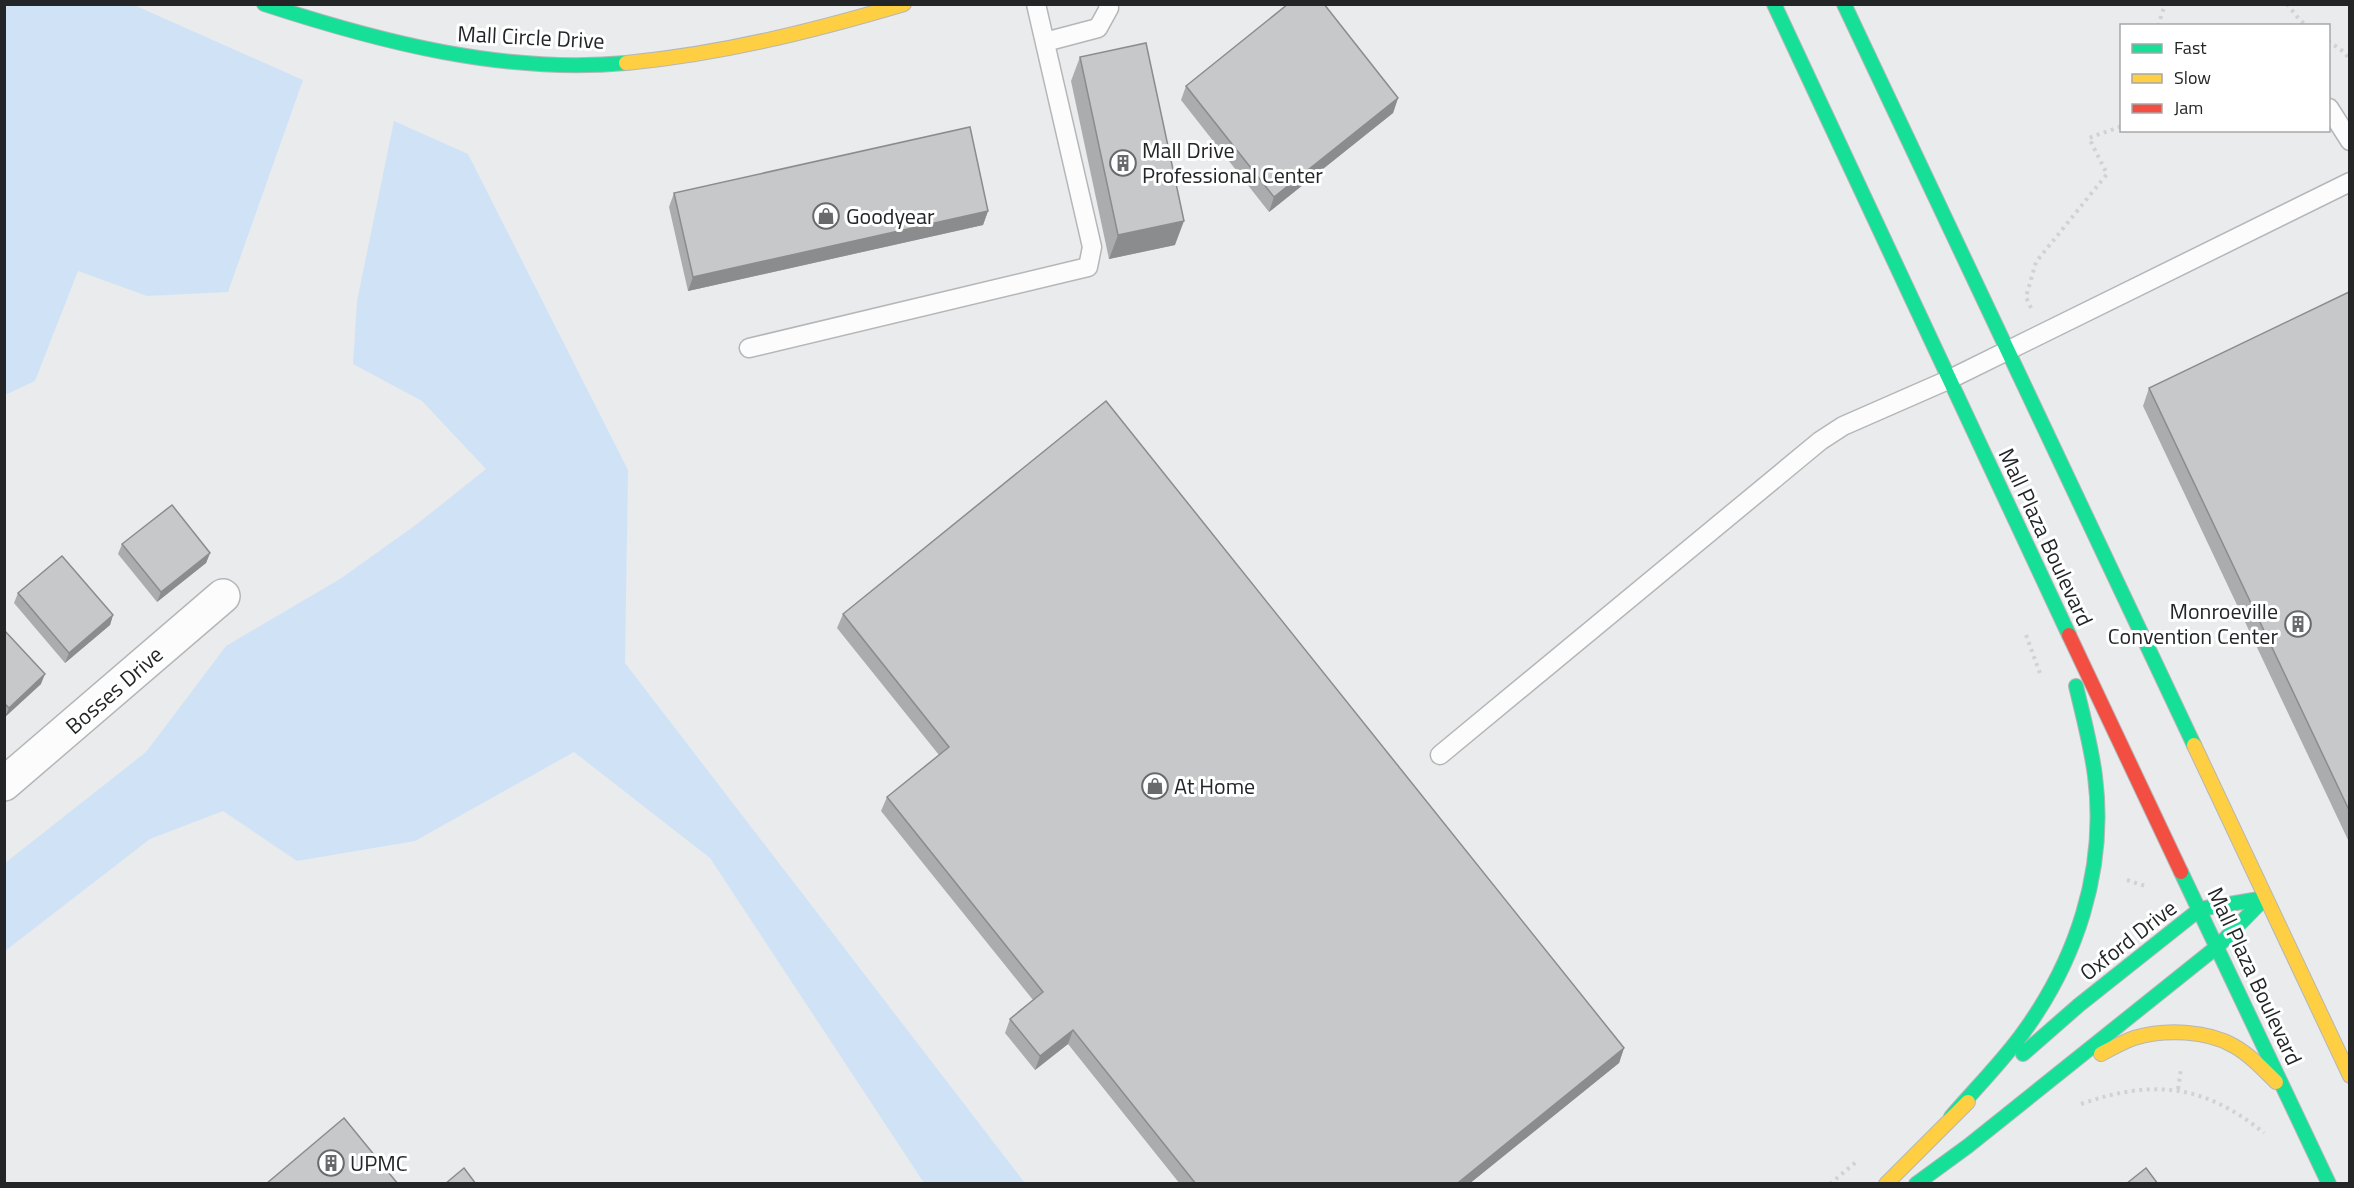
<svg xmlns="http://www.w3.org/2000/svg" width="2354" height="1188" font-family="'Titillium Web',sans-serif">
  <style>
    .green { fill: #d0e3f6 }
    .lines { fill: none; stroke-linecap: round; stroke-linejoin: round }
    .lane-casing { stroke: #b5b6b8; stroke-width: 21 }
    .street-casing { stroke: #b5b6b8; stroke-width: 36 }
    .fast-casing { stroke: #b5b6b8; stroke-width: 16 }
    .slow-casing { stroke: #b5b6b8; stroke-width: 16 }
    .jam-casing { stroke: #b5b6b8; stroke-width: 16 }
    .path { stroke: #d2d2d3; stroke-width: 4; stroke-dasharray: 3 4.5; stroke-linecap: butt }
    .lane { stroke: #fcfcfc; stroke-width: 18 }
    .street { stroke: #fcfcfc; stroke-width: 33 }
    .fast { stroke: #16e098; stroke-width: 14 }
    .slow { stroke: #ffcf43; stroke-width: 14 }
    .jam { stroke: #f24e42; stroke-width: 14 }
    .wall { fill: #aaacae }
    .shaded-wall { fill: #8b8c8d }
    .building { fill: #c6c8ca; stroke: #8b8c8d; stroke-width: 1.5 }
    .labels { text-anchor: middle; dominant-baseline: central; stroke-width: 6; stroke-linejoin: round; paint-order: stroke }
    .street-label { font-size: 22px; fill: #232526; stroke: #fff }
    .poi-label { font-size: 22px; fill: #232526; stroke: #fff; text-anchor: start }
  </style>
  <rect width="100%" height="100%" fill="#e9ebed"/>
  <path class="green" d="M 4,5 L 134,5 L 303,80 L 228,292 L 147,296 L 78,271 L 35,381 L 5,395 Z
    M 394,121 L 468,154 L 628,470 L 625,663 L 1025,1183 L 924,1183 L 710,858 L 574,752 L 415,841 L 297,861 L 223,811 L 150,839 L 5,951 L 5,863 L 146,752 L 226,646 L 340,579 L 417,524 L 486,469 L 422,401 L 353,364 L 357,301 Z"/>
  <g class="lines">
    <g class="lane-casing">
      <path id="lane" d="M 1045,42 L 1098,28 L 1109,8 L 1108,4
        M 2329,108 L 2350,141
        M 749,348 L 1088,267 L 1092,247 L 1036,4
        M 1440,755 L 1820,441 L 1843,426 L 1948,380 L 2350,182"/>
    </g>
    <g class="street-casing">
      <path id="street" d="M 4,784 L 223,596"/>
    </g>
    <g class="fast-casing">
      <path id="fast" d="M 264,4 C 380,42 503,74 626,63
        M 1774,4 L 2069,635
        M 1844,4 L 2194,745
        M 2181,872 L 2329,1184
        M 2023,1054 L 2079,1005 L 2200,909 L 2265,898
        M 1951,1117 C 1974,1090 1999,1065 2020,1037 C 2076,962 2107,870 2095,776 C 2091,745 2083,716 2076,686
        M 1916,1184 L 1968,1146 L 2218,946 L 2265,898"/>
    </g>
    <g class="slow-casing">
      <path id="slow" d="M 626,63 C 721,54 813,31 904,4
        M 2194,745 L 2350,1076
        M 2101,1054 C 2112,1048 2123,1042 2134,1038 C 2164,1029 2207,1030 2234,1046 C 2250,1055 2263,1069 2276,1082
        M 1886,1184 L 1968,1102"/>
    </g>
    <g class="jam-casing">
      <path id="jam" d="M 2069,635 L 2181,872"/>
    </g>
    <path class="path" d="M 2287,4 L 2299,19 L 2307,26
      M 2158,26 L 2165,4
      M 2328,41 L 2344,52 L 2350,60
      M 2031,308 L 2026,297 L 2036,262 L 2107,174 L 2089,138 L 2122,126
      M 2026,635 L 2041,676
      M 2127,880 L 2148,887
      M 2178,1089 L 2181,1069
      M 2081,1104 C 2152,1079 2204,1084 2264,1133
      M 1830,1184 L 1856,1162"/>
    <use href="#lane" class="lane"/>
    <use href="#street" class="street"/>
    <use href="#fast" class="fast"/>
    <use href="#slow" class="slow"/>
    <use href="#jam" class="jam"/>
  </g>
  <path class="wall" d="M 1080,57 L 1175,245 L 1109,259 L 1071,81 Z
    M 1186,86 L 1398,98 L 1393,113 L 1269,212 L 1181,100 Z
    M 674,193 L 988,211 L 983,225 L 688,291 L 669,207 Z
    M 2349,292 L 2349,842 L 2143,406 L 2149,388 Z
    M 122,544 L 210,553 L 206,563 L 157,602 L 118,554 Z
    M 18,593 L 113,615 L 110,625 L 65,663 L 14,603 Z
    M 843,614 L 1624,1048 L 1619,1063 L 1469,1184 L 1180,1184 L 1068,1044 L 1035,1070 L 1005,1033 L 1010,1019 L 1033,1000 L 881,811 L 887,797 L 939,755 L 837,628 Z
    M 4,630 L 41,684 L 5,717 L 4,717 Z"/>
  <path class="shaded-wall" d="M 1398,98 L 1393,113 L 1269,212 L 1274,197 Z
    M 988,211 L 983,225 L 688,291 L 693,277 Z
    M 1184,221 L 1175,245 L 1109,259 L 1118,235 Z
    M 210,553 L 206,563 L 157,602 L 161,592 Z
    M 113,615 L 110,625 L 65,663 L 69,653 Z
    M 45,674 L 41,684 L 5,717 L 9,708 Z
    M 1073,1030 L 1068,1044 L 1035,1070 L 1040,1056 Z
    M 1624,1048 L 1619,1063 L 1469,1184 L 1458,1184 L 1459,1182 Z"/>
  <path class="building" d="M 1288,4 L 1324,4 L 1398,98 L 1274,197 L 1186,86 Z
    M 1146,43 L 1184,221 L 1118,235 L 1080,57 Z
    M 970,127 L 988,211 L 693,277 L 674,193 Z
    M 2349,292 L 2349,810 L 2149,388 Z
    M 1106,401 L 1624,1048 L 1459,1182 L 1461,1184 L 1196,1184 L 1073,1030 L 1040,1056 L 1010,1019 L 1043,992 L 887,797 L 949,747 L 843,614 Z
    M 172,505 L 210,553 L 161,592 L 122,544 Z
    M 62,556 L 113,615 L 69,653 L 18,593 Z
    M 4,630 L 45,674 L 9,708 L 4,703 Z
    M 344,1118 L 398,1184 L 266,1184 Z
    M 464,1168 L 476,1184 L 445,1184 Z
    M 2146,1168 L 2158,1184 L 2126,1184 Z"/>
  <defs>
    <g id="building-ring" transform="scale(1.35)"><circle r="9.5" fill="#fff" stroke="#686a6c" stroke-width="1.5"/><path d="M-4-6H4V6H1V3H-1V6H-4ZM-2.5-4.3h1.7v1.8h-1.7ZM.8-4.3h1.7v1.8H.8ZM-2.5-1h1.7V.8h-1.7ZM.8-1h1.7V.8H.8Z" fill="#686a6c"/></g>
    <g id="shop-ring" transform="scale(1.35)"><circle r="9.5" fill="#fff" stroke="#686a6c" stroke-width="1.5"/><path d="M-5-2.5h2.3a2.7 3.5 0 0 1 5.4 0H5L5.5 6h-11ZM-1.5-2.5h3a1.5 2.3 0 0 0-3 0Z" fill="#686a6c"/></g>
  </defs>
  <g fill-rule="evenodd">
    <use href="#building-ring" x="1123" y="163"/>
    <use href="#shop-ring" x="826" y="216"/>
    <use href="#building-ring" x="2298" y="624"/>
    <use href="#shop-ring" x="1155" y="786"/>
    <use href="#building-ring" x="331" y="1163"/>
  </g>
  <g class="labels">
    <g class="street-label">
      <text transform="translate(531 37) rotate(3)">Mall Circle Drive</text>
      <text transform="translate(2046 537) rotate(65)">Mall Plaza Boulevard</text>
      <text transform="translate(114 690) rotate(-41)">Bosses Drive</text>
      <text transform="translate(2128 940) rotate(-38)">Oxford Drive</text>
      <text transform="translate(2255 976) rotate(65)">Mall Plaza Boulevard</text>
    </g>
    <g class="poi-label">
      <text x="1142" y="150">Mall Drive<tspan x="1142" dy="25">Professional Center</tspan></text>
      <text x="846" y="216">Goodyear</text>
      <text x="2278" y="611" text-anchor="end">Monroeville<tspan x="2278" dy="25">Convention Center</tspan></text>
      <text x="1174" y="786">At Home</text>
      <text x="350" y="1163">UPMC</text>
    </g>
  </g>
  <rect width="2354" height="1188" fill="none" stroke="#232526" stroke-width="12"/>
  <rect x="2120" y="24" width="210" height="108" fill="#ffffff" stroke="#a7a8a8" stroke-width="1.5"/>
  <rect x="2132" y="44" width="30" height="9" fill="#16e098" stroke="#a7a8a8" stroke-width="1.5"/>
  <text x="2174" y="54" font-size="18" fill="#232526">Fast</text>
  <rect x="2132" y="74" width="30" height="9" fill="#ffcf43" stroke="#a7a8a8" stroke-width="1.5"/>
  <text x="2174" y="84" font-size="18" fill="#232526">Slow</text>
  <rect x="2132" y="104" width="30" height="9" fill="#f24e42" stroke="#a7a8a8" stroke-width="1.5"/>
  <text x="2174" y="114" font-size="18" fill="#232526">Jam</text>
</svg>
